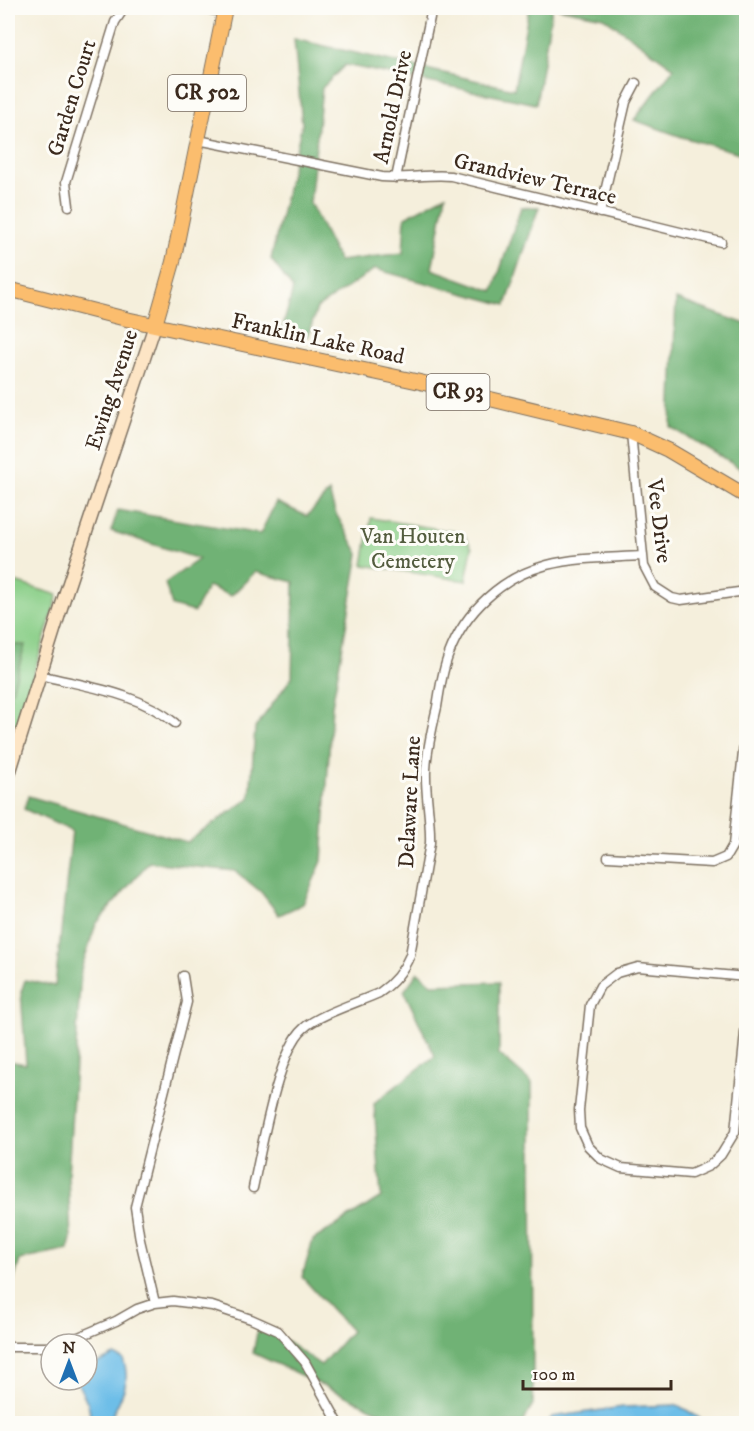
<svg xmlns="http://www.w3.org/2000/svg" width="754" height="1431" font-family="'IM FELL DW Pica',serif">
  <style>
    .green { fill: #8bcf89; stroke: #637c54; stroke-width: 1.5 }
    .forest { fill: #70b275; stroke: #566e4a; stroke-width: 1.5 }
    .water { fill: #6dbee8; stroke: #547483; stroke-width: 1.5 }
    .lines { fill: none; stroke-linecap: round; stroke-linejoin: round }
    .street-casing { stroke: #7c6f60; stroke-width: 11 }
    .secondary-casing { stroke: #7c6f60; stroke-width: 15 }
    .primary-casing { stroke: #7c6f60; stroke-width: 16 }
    .street { stroke: #fff; stroke-width: 8 }
    .secondary { stroke: #fde5c5; stroke-width: 12 }
    .primary { stroke: #fbbd6e; stroke-width: 14 }
    .labels { text-anchor: middle; dominant-baseline: central; stroke-width: 6; stroke-linejoin: round; paint-order: stroke }
    .shield { fill: #fdfcf7; stroke: #75695f; stroke-width: 1.5 }
    .shield-label { font-size: 21px; font-weight: bold; fill: #3b2a1e }
    .street-label { font-size: 22px; fill: #3b2a1e; stroke: #fdfcf7 }
    .park-label { font-size: 22px; fill: #535c3e; stroke: #fdfcf7 }
  </style>
  <rect width="100%" height="100%" fill="#fdfcf7"/>
  <filter id="ink" filterUnits="userSpaceOnUse"><feTurbulence type="fractalNoise" baseFrequency=".0167" numOctaves="2"/><feDisplacementMap in="SourceGraphic" scale="12" xChannelSelector="R" yChannelSelector="G"/><feConvolveMatrix kernelMatrix="1 2 1 2 8 2 1 2 1" color-interpolation-filters="sRGB"/></filter>
  <filter id="wash" filterUnits="userSpaceOnUse"><feTurbulence type="fractalNoise" baseFrequency=".008" numOctaves="4" result="noise"/><feDisplacementMap in="SourceGraphic" scale="24" xChannelSelector="R" yChannelSelector="G"/><feGaussianBlur stdDeviation="1.35" result="paint"/><feColorMatrix in="noise" values="0 0 0 0 0 0 0 0 0 0 0 0 0 0 0 0 0 1.4 0 .05"/><feComposite in="paint" operator="in"/></filter>
  <g filter="url(#wash)">
    <rect width="100%" height="100%" fill="#f5efdc"/>
    <path class="green" d="M 371,518 L 463,533 L 472,548 L 466,581 L 363,565 Z
      M 8,580 L 58,595 L 8,757 Z"/>
    <path class="forest" d="M 529,8 L 552,8 L 536,104 L 345,65 L 322,88 L 310,203 L 339,261 L 403,253 L 405,217 L 446,195 L 432,269 L 493,291 L 521,207 L 539,207 L 506,305 L 375,269 L 317,308 L 308,336 L 282,330 L 293,289 L 271,259 L 302,124 L 294,39 L 514,89 Z
      M 557,8 L 746,8 L 746,155 L 682,137 L 634,120 L 674,68 L 603,17 Z
      M 676,299 L 746,324 L 746,472 L 671,427 Z
      M 329,492 L 335,512 L 359,554 L 332,706 L 322,861 L 303,904 L 279,915 L 261,892 L 235,871 L 149,862 L 96,924 L 81,969 L 68,1175 L 71,1239 L 68,1250 L 20,1260 L 8,1300 L 8,1061 L 26,1064 L 21,992 L 25,980 L 55,986 L 72,831 L 24,809 L 28,796 L 187,842 L 250,798 L 255,728 L 292,677 L 294,582 L 255,572 L 231,596 L 208,586 L 194,612 L 172,606 L 165,583 L 199,559 L 111,531 L 118,510 L 260,534 L 276,502 L 307,516 Z
      M 8,645 L 25,645 L 8,705 Z
      M 418,972 L 432,984 L 499,982 L 499,1054 L 532,1083 L 533,1404 L 523,1423 L 404,1423 L 253,1353 L 259,1323 L 321,1365 L 351,1331 L 302,1277 L 313,1240 L 381,1197 L 374,1103 L 435,1056 L 404,991 Z"/>
    <path class="water" d="M 114,1355 L 123,1359 C 133,1384 118,1401 109,1423 L 92,1423 L 88,1404 L 76,1380 L 87,1380 L 87,1368 Z
      M 674,1405 L 685,1409 L 707,1423 L 547,1423 L 552,1417 L 623,1407 Z"/>
  </g>
  <g filter="url(#ink)">
    <g class="lines">
      <g class="street-casing">
        <path id="street" d="M 200,8 L 224,12
          M 198,140 L 382,177 C 405,179 428,174 451,176 L 721,242
          M 396,178 L 432,8
          M 69,206 L 66,182 L 115,22 L 123,10 L 128,8
          M 600,213 L 626,102 L 636,83
          M 631,433 L 644,566 L 655,587 L 672,598 L 681,600 L 746,591
          M 40,675 C 86,687 137,692 175,723
          M 608,857 L 712,863 L 726,857 L 733,845 L 746,725
          M 746,977 L 638,967 L 617,973 L 600,986 L 590,1005 L 579,1110 L 580,1128 L 588,1146 L 601,1159 L 621,1168 L 691,1174 L 709,1166 L 721,1155 L 735,1132 L 746,1023
          M 253,1188 C 261,1152 278,1050 304,1028 C 318,1015 359,1002 379,993 C 394,983 403,972 410,955 L 430,843 C 431,819 425,795 426,770 C 427,749 432,728 437,707 C 440,689 442,671 449,654 C 465,611 502,577 547,565 C 577,557 611,558 642,556
          M 155,1303 L 140,1240 L 135,1207 L 187,1002 L 183,976
          M 62,1344 L 116,1321 L 137,1309 L 155,1303 L 173,1301 L 212,1306 L 251,1319 L 278,1331 L 305,1362 L 339,1424
          M 8,1347 L 51,1347"/>
      </g>
      <g class="secondary-casing">
        <path id="secondary" d="M 8,777 L 65,595 L 155,325"/>
      </g>
      <g class="primary-casing">
        <path id="primary" d="M 8,289 L 126,319 L 420,382 L 631,433 L 668,450 L 746,496
          M 155,325 L 173,262 L 225,8"/>
      </g>
      <use href="#street" class="street"/>
      <use href="#secondary" class="secondary"/>
      <use href="#primary" class="primary"/>
    </g>
  </g>
  <g class="labels">
    <g class="shield">
      <rect x="168" y="75" width="78" height="36" rx="4.5"/>
      <rect x="426.5" y="374" width="63" height="36" rx="4.5"/>
    </g>
    <g class="shield-label">
      <text x="207" y="93">CR 502</text>
      <text x="458" y="392">CR 93</text>
    </g>
    <g class="street-label">
      <text transform="translate(72 98) rotate(-73)">Garden Court</text>
      <text transform="translate(393 107) rotate(-78)">Arnold Drive</text>
      <text transform="translate(535 179) rotate(13)">Grandview Terrace</text>
      <text transform="translate(318 339) rotate(12)">Franklin Lake Road</text>
      <text transform="translate(112 390) rotate(-72)">Ewing Avenue</text>
      <text transform="translate(659 521) rotate(83)">Vee Drive</text>
      <text transform="translate(410 802) rotate(-87)">Delaware Lane</text>
    </g>
    <g class="park-label">
      <text x="413" y="536">Van Houten<tspan x="413" dy="25">Cemetery</tspan></text>
    </g>
  </g>
  <rect width="754" height="1431" fill="none" stroke="#fdfcf7" stroke-width="30"/>
  <g transform="translate(69 1362)"><circle r="28" fill="#fdfcf7" stroke="#afa8a0" stroke-width="1.5"/>
  <path d="M0-4.5L10 22L0 15L-10 22Z" fill="#1f6fb2"/>
  <text y="-9" font-size="16" font-weight="bold" text-anchor="middle" fill="#3b2a1e">N</text>
  </g>
  <path d="M523 1380v9h148v-9" fill="none" stroke="#3b2a1e" stroke-width="3"/>
  <text x="532" y="1380" font-size="18" fill="#3b2a1e" stroke="#fdfcf7" stroke-width="4.5" paint-order="stroke">100 m</text>
</svg>
